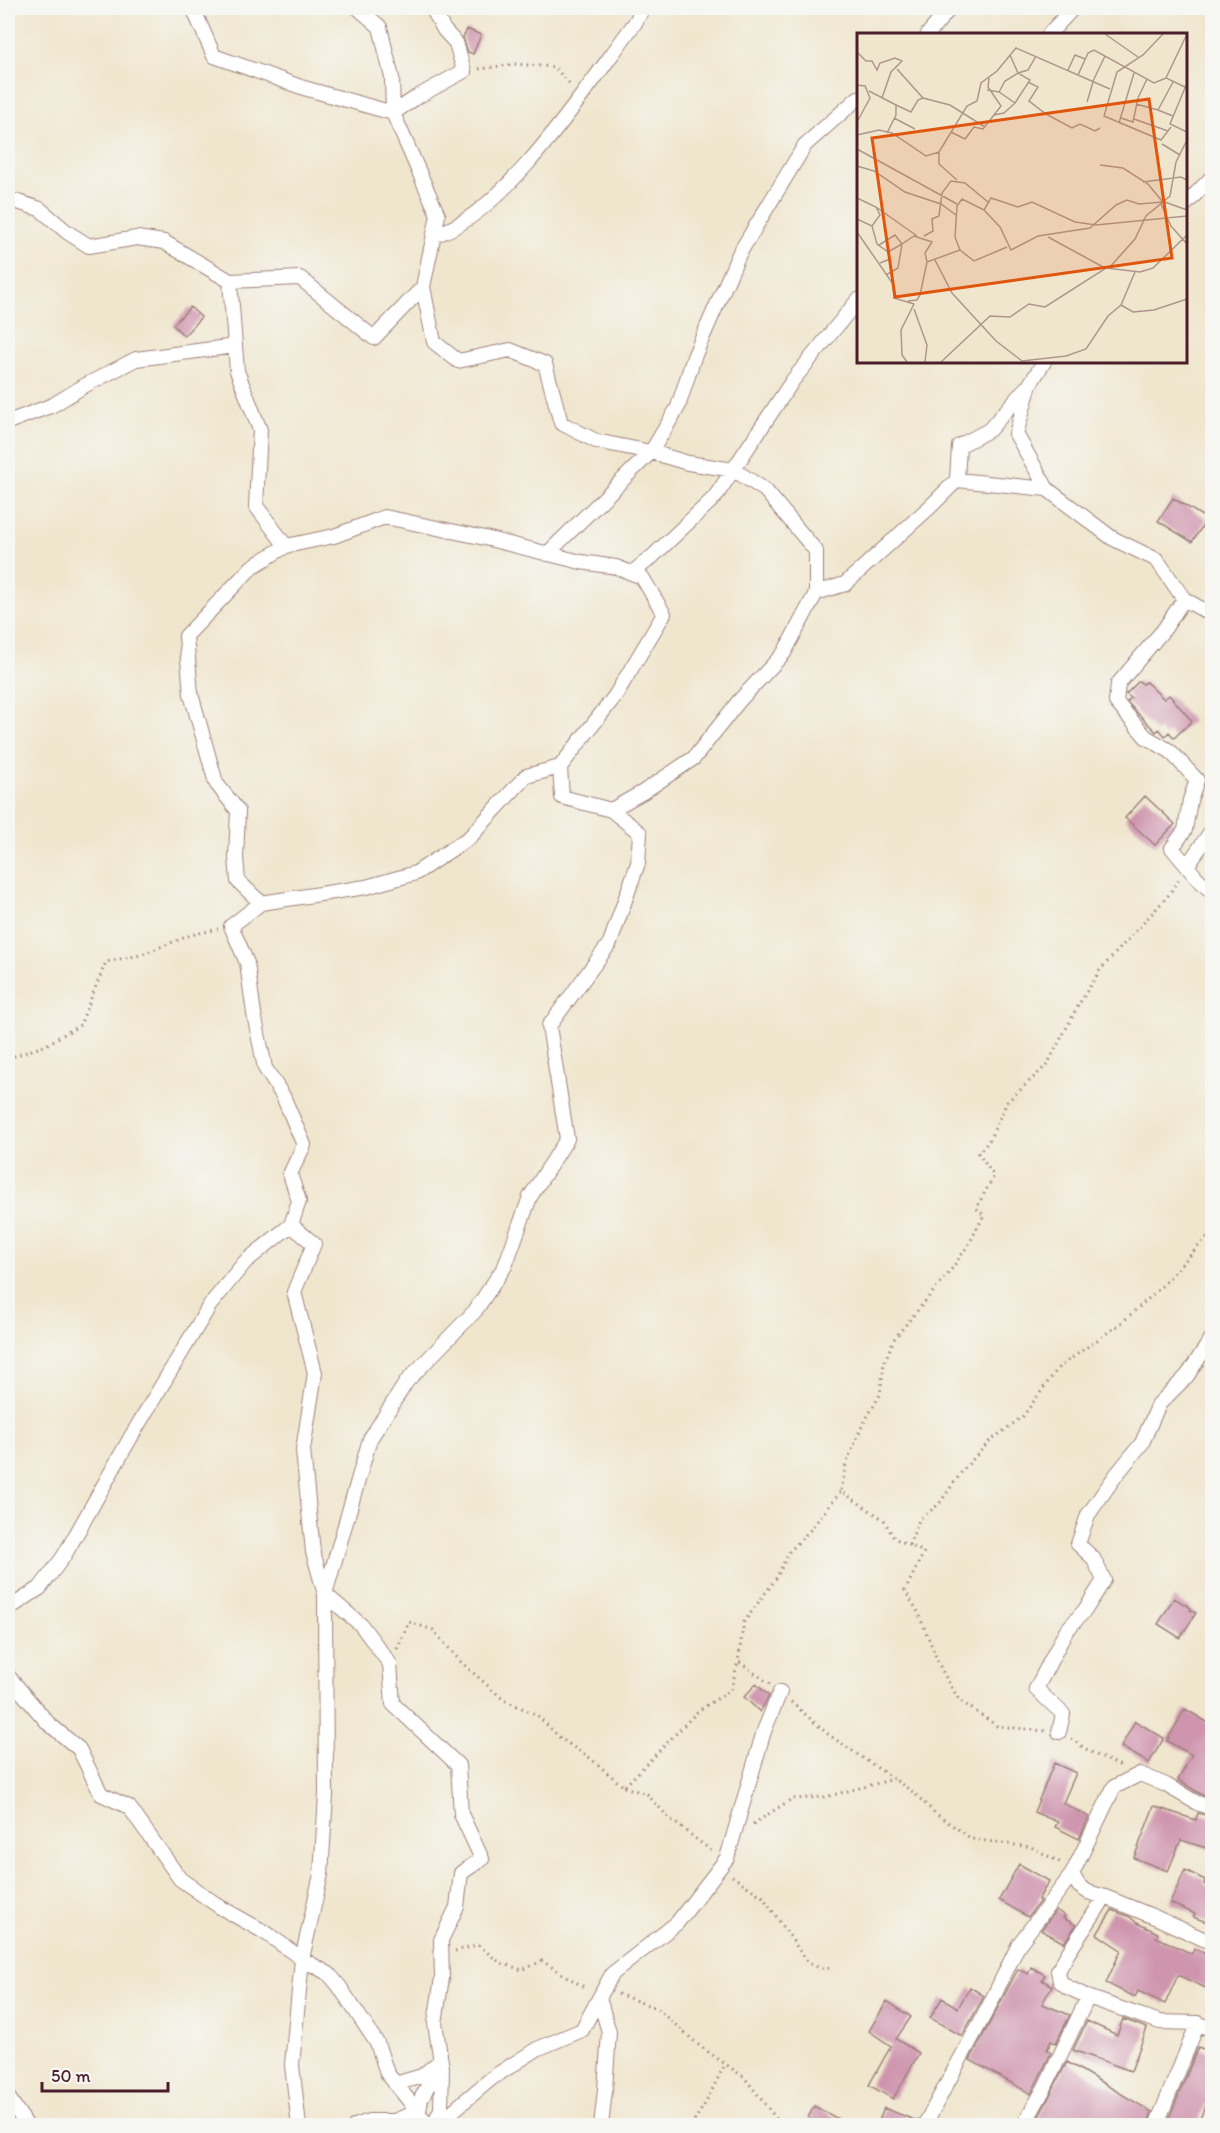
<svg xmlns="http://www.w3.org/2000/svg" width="1220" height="2133" font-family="Itim,sans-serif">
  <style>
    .building { fill: #cf95af }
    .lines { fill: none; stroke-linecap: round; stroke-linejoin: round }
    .street-casing { stroke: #9d827c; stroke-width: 16 }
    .path { stroke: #9d827c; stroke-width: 3; stroke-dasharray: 1.5 4.5; stroke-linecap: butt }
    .street { stroke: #fff; stroke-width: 14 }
    .inset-road { fill: none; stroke: #ae968d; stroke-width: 1.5 }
    .view { fill: #e0560e; fill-opacity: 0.15; stroke: #e0560e; stroke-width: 3 }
    .inset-edge { fill: none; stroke: #4a1f2b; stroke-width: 3 }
  </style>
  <rect width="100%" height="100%" fill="#f6f6f2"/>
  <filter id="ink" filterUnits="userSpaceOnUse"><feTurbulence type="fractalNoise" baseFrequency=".0167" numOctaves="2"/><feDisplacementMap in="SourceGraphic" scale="12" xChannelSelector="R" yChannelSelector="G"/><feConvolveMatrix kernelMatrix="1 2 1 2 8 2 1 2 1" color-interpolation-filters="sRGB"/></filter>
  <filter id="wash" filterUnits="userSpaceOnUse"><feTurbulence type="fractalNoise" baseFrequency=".008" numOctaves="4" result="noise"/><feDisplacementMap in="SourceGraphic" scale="24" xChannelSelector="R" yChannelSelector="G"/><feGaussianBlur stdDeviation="1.35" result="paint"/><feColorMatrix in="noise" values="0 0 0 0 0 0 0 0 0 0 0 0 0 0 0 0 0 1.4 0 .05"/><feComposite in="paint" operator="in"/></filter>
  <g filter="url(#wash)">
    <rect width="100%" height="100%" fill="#f0e6ce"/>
    <g id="blocks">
      <path class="building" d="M 467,29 L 481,35 L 473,54 L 468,52 L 463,38 Z
        M 190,307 L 201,317 L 184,336 L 173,325 Z
        M 1173,498 L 1207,519 L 1192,542 L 1158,521 Z
        M 1139,681 L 1143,684 L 1146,682 L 1164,699 L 1169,695 L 1192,721 L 1174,738 L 1169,732 L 1165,736 L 1159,729 L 1156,732 L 1127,702 L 1131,698 L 1126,694 Z
        M 1145,796 L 1175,824 L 1155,845 L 1125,818 Z
        M 1174,1598 L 1191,1608 L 1190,1610 L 1196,1613 L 1180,1638 L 1158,1624 Z
        M 756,1684 L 769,1696 L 760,1712 L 744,1697 Z
        M 1185,1709 L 1212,1725 L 1212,1799 L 1204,1796 L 1178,1780 L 1192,1755 L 1167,1741 Z
        M 1135,1721 L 1164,1738 L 1149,1763 L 1121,1747 Z
        M 1054,1763 L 1076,1773 L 1063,1803 L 1089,1817 L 1079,1839 L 1055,1827 L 1058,1822 L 1034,1812 Z
        M 1154,1806 L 1196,1820 L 1198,1813 L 1212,1817 L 1212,1850 L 1181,1840 L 1168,1871 L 1134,1858 Z
        M 1019,1864 L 1049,1881 L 1038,1900 L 1040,1901 L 1028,1917 L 999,1900 Z
        M 1185,1870 L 1205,1880 L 1204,1884 L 1212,1888 L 1212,1924 L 1193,1917 L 1195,1914 L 1170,1903 Z
        M 1056,1910 L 1065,1916 L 1063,1918 L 1076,1925 L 1064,1943 L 1041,1930 Z
        M 1112,1910 L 1130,1917 L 1137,1923 L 1158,1933 L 1156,1937 L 1192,1954 L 1194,1948 L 1212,1957 L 1212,1991 L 1178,1975 L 1165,2004 L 1138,1991 L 1135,1997 L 1106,1983 L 1121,1950 L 1097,1934 Z
        M 1031,1967 L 1045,1975 L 1042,1980 L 1052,1986 L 1042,2004 L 1070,2015 L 1056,2043 L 1051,2041 L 1047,2050 L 1051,2053 L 1031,2094 L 970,2060 L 1018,1969 L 1028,1974 Z
        M 970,1987 L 984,1996 L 962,2036 L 930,2018 L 942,1998 L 958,2008 Z
        M 887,2001 L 911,2017 L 896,2039 L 919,2053 L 893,2099 L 869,2085 L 891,2046 L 869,2031 Z
        M 1123,2019 L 1147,2028 L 1131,2071 L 1073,2050 L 1087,2021 L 1117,2035 Z
        M 1198,2047 L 1212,2052 L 1212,2089 L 1197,2126 L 1166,2126 Z
        M 1067,2062 L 1152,2112 L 1147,2126 L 1034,2126 Z
        M 814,2106 L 851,2126 L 823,2126 L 808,2118 Z
        M 884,2108 L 917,2121 L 915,2126 L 877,2126 Z"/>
    </g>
  </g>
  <g filter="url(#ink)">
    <use href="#blocks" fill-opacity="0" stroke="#9d827c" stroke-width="1.5"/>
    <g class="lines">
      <g class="street-casing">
        <path id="street" d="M 193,8 L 214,56 L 304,88 L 393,113 L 438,215 L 423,287 L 374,338 L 300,278 L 230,281 L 237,371 L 260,430 L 256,506 L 286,546 L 334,536 L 385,517 L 485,538 L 581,562 L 616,567 L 642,577 L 664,614 L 615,696 L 560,767 L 562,797 L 611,810 L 640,833 L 638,863 L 610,943 L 549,1026 L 567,1139 L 530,1197 L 505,1266 L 475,1311 L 407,1381 L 370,1439 L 325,1594 L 326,1795 L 321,1874 L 302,1959 L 292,2065 L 299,2126
          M 358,8 L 380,27 L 392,78 L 393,113
          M 928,34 L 950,8
          M 1049,34 L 1073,8
          M 393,113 L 417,97 L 464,71 L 456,43 L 444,30 L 432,8
          M 8,199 L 40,209 L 67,232 L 89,246 L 137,238 L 164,242 L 230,281
          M 1186,204 L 1212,177
          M 434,235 C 504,217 591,81 635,23 L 643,8
          M 423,287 L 434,342 L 458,361 L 510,350 L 545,364 L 561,423 L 596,441 L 651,452 L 688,463 L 734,470 L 765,490 L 816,551 L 816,593 L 784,653 L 739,701 L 694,758 L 643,792 L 611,810
          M 8,422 L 53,405 L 84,386 L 136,359 L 235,346
          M 957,480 L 959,446 L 989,430 L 1026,388
          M 1047,489 L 1112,538 L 1157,560 L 1184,599 L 1212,615
          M 547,554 L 651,452 L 678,407 L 694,357 L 739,254 L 805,145 L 858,98
          M 632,573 L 653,556 L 715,497 L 793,380 L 858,300
          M 816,593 L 845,584 L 932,505 L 957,480 L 1047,489 L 1016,434 L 1030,384 L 1044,362
          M 1184,599 L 1165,628 L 1118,684 L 1116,702 L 1146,737 L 1170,751 L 1197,780 L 1190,800 L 1185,830 L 1172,848 L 1196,877 L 1212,892
          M 1187,866 L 1212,830
          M 261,903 L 238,881 L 236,858 L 238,811 L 216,783 L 191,694 L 186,636 L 252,567 L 286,546
          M 8,1609 L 40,1588 L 64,1556 L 132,1435 L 210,1305 L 245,1262 L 291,1225
          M 8,1676 L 48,1723 L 79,1749 L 101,1794 L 129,1807 L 180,1879 L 220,1907 L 266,1933 L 302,1959 L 329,1974 L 339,1986 L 377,2043 L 387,2073 L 429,2126
          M 1059,1732 L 1063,1714 L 1036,1689 L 1066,1631 L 1085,1610 L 1104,1580 L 1093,1558 L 1078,1544 L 1088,1515 L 1116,1475 L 1142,1443 L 1159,1404 L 1187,1376 L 1212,1338
          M 1072,1874 L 1079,1886 L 1088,1892 L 1105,1897 L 1157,1918 L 1212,1943
          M 1105,1897 L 1068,1953 L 1058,1971 L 1060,1981 L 1067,1987 L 1088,1997 L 1133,2013 L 1160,2022 L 1198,2023 L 1212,2030
          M 599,1998 L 609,2032 L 605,2090 L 601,2126
          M 395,2084 L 422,2076 L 439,2062
          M 8,2097 L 27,2126
          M 355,2126 L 369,2121 L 394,2121 L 419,2111 L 421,2099 L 439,2064
          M 433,2126 L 441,2109 L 442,2068 L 435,2023 L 442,1978 L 441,1940 L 457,1907 L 461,1873 L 482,1859 L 461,1814 L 458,1765 L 393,1704 L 390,1664 L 361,1625 L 325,1594 L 313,1552 L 303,1450 L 315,1373 L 294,1292 L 314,1244 L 291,1225 L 299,1201 L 290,1174 L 304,1145 L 283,1096 L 265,1068 L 254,1014 L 247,963 L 231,926 L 261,903 L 366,887 L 416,873 L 470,837 L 526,776 L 560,767
          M 439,2126 L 441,2121 L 492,2078 L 537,2049 L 582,2030 L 612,1974 L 677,1923 L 727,1858 L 764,1731 L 780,1692
          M 924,2126 L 989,2006 L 1019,1944 L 1072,1874 L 1114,1787 L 1140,1774 L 1166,1785 L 1197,1803 L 1212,1808
          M 1023,2126 L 1045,2087 L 1088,1997
          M 1156,2126 L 1198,2023"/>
      </g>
      <path class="path" d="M 479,69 L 516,64 L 554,67 L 571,85
        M 8,1058 L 44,1046 L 80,1025 L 106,962 L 140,955 L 191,935 L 218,929
        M 909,1545 L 919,1520 L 939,1504 L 963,1470 L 989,1442 L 1023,1416 L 1059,1367 L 1120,1324 L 1159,1289 L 1205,1239 L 1212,1235
        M 397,1649 L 409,1622 L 433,1630 L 461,1662 L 504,1700 L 537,1715 L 560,1738 L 590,1758 L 624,1787 L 698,1711 L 731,1690 L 738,1661
        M 770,1684 L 738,1661 L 744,1622 L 777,1577 L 789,1552 L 810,1530 L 841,1491
        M 791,1702 L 829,1735 L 913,1792 L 936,1814 L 972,1839 L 1031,1847 L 1063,1864
        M 1045,1731 L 997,1726 L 959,1700 L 941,1669 L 917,1610 L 905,1591 L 924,1552 L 894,1538 L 884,1520 L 841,1491 L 846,1464 L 862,1426 L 880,1395 L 884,1363 L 894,1339 L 951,1270 L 969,1244 L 984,1215 L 976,1208 L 994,1176 L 978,1153 L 989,1141 L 1007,1102 L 1047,1065 L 1079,1004 L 1100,970 L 1167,897 L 1180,878
        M 1071,1739 L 1094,1754 L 1123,1767
        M 624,1787 L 647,1794 L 669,1818 L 713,1852
        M 753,1824 L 792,1799 L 825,1797 L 894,1779
        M 732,1876 L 763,1897 L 808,1963 L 820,1968 L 830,1968
        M 455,1951 L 478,1945 L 499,1962 L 522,1970 L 542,1961 L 587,1989
        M 618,1994 L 656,2008 L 701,2047 L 744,2077 L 782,2126
        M 691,2126 L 705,2104 L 725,2064"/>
      <use href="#street" class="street"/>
    </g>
  </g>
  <g transform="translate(857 33)">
    <rect width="330" height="330" fill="#f0e6ce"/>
    <path class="inset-road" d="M 248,1 L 281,24M 306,1 L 286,22 L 260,39 L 247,83 L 304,107 L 314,94M 330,1 L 309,45 L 330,55M 0,19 L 9,28 L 15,28 L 20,37 L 23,30 L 38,25 L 45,28 L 34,39 L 25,65M 153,22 L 161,40 L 171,37 L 179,23M 40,36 L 66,65 L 93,72 L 128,94M 211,37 L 218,22 L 228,26M 221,42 L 231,20 L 237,17 L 297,50 L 309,45M 236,48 L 248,23M 171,49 L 181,54 L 172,68 L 189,81 L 215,95 L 223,91 L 238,98 L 243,95M 316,49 L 301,77 L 316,83M 330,50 L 313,91 L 330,99M 0,52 L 8,53 L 13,65 L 0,89M 130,57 L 142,59 L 158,70 L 173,47 L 161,40 L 148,48 L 142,59M 12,58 L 39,72 L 39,82 L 30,100M 230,69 L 236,49M 279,71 L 301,77M 39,72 L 54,79 L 61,67 L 66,65M 137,82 L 147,80 L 158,70M 37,85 L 58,96M 264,85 L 276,89 L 281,65 L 290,46M 277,86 L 311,98M 262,90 L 277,40M 94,99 L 108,106 L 117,94 L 126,96 L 144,73 L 131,54 L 132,45M 0,102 L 22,97 L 35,100 L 69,123 L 82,119 L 82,131 L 100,147M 305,111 L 323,122M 0,116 L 100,171M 82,119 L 110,73 L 120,68 L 124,50 L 140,38 L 159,15 L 253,56M 243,132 L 266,135 L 291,151 L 305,168 L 330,177M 0,133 L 17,138 L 48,159 L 84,171 L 99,182M 286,149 L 324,144 L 330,147M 0,165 L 19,174 L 23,182 L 15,193M 304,171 L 314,193 L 330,211M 19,174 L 60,203M 127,177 L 143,194 L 154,217 L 181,203 L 233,195 L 259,172 L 270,167 L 282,171 L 306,169M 0,186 L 15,193 L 20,211 L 31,219 L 33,226 L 23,230M 0,199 L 36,251 L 37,265 L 57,271 L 44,297 L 45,322 L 50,329M 67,203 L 76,198 L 75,186 L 82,183 L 85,160 L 94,148 L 108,150 L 131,169M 191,204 L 248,235M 22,212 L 38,202 L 45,211 L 31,219M 103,217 L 117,228 L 150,214M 78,227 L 95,260 L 139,308 L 165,328 L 209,323 L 229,316 L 251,283 L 264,272 L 278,239M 252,235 L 278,206 L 289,183 L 313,163 L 319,129 L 330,107M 29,242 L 41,235 L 45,211 L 57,203 L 75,209 L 68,220 L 70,229 L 103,217 L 98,204 L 100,173 L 105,166 L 127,177 L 134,165 L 161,174 L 175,169 L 218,189 L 239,192 L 330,183M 51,268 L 60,267 L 63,262 L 70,229M 264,272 L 276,279 L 297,277 L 330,266M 57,276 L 70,312 L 68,329M 84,329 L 133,283 L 153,284 L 172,271 L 188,274 L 249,235 L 283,239 L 296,235 L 330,202"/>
    <path class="view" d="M 292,66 L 315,225 L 38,264 L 15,105 Z"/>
    <rect width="330" height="330" class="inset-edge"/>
  </g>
  <rect width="1220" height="2133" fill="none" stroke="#f6f6f2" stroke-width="30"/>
  <path d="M42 2082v9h126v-9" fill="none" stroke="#4a1f2b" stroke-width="3"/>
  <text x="51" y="2082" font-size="18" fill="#4a1f2b" stroke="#f6f6f2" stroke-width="4.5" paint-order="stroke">50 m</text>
</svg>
